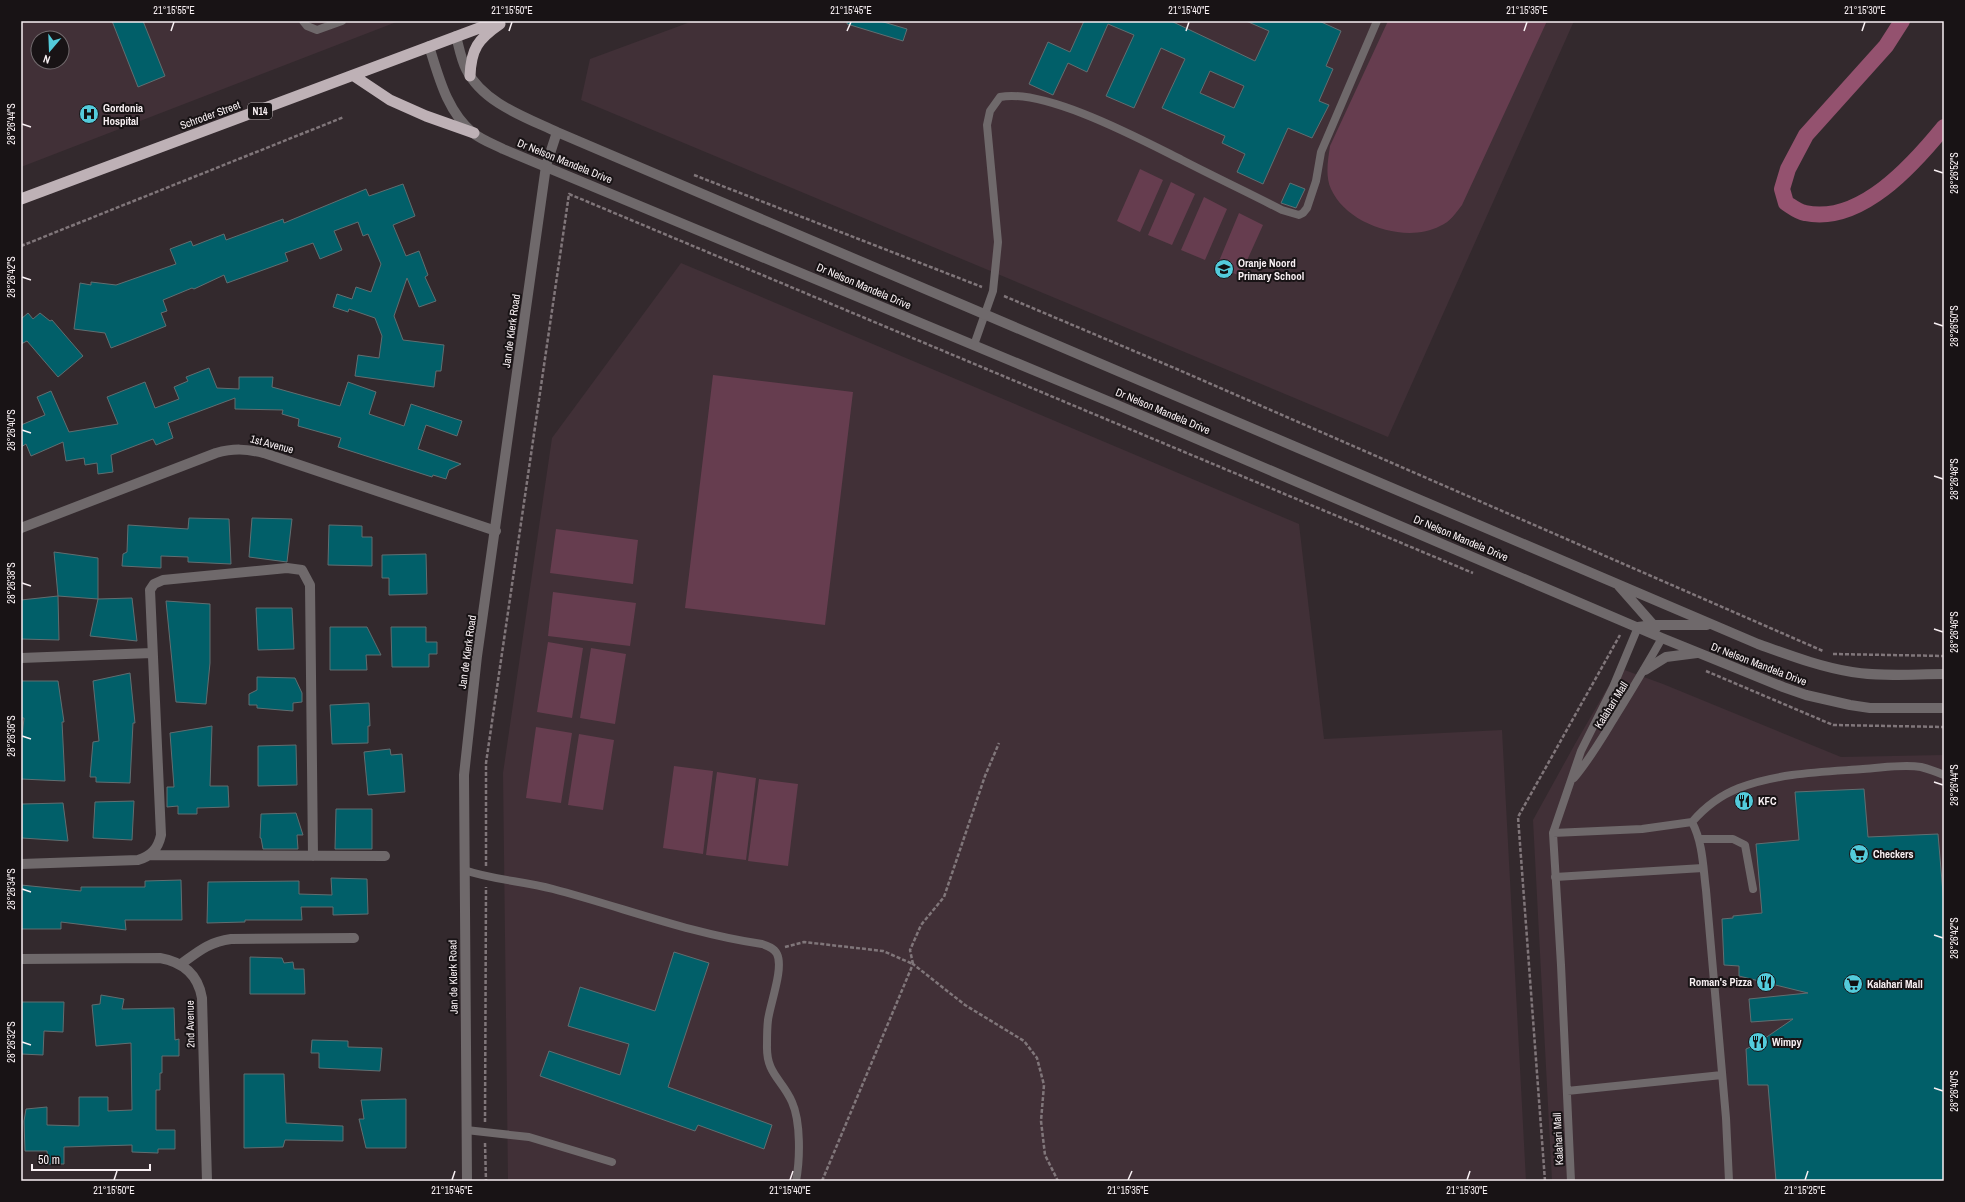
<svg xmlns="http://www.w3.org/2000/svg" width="1965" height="1202" font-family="'Archivo Narrow',sans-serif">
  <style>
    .built { fill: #413037; fill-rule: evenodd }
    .green { fill: #663d4f }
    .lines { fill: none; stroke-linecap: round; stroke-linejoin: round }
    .canal { stroke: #94526f; stroke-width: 16 }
    .building { fill: #015f69; stroke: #616e71; fill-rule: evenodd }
    .path { stroke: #80767a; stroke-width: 2.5; stroke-dasharray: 4 2; stroke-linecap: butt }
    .service { stroke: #6f696b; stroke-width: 8 }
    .minor { stroke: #6f696b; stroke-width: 10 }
    .tertiary { stroke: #6f696b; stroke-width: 10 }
    .trunk { stroke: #beb1b6; stroke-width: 11 }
    .ticks { fill: none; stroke: #f8f0f3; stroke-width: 1.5 }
    .labels { text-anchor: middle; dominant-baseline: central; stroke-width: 4; stroke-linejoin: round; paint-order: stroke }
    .shield { fill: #181315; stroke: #b5aeb0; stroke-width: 1 }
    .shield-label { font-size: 10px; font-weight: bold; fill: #f8f0f3 }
    .poi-label { font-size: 11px; font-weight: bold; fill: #f8f0f3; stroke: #181315; text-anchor: start }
    .street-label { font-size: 11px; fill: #f8f0f3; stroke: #181315 }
    .neatline { fill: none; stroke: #f8f0f3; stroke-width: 1.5 }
    .ticks-label { font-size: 10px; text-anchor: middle; fill: #f8f0f3 }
  </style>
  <rect width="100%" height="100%" fill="#33292d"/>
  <path class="built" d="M 21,21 L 399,21 L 21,167 ZM 38,38 L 62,38 L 62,62 L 38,62 Z
    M 693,21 L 1574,21 L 1388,437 L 581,100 L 590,59 Z
    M 681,263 L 1299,524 L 1324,739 L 1502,730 L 1526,1181 L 508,1181 L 503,773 L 552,438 Z
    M 1619,668 L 1663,684 L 1841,757 L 1944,755 L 1944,1181 L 1552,1181 L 1533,820 L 1575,744 Z"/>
  <path class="green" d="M 1388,21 L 1547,21 L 1462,205 C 1456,213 1450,222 1440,226 C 1406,244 1347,225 1331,189 C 1325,176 1328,160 1330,146 Z
    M 1140,169 L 1163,180 L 1140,232 L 1117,221 Z
    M 1171,182 L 1195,194 L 1172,245 L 1148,235 Z
    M 1204,197 L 1227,209 L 1205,260 L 1181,250 Z
    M 1239,213 L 1263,225 L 1240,276 L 1217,266 Z
    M 713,375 L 853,392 L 825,625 L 685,608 Z
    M 556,529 L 638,540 L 633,584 L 550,573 Z
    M 553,592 L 636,603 L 630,646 L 548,636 Z
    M 548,642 L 583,648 L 572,718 L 537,712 Z
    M 591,648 L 626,654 L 615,724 L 580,718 Z
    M 536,727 L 572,733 L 561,803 L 526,798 Z
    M 579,734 L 614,740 L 603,810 L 568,805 Z
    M 674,766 L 713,771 L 703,854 L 663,848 Z
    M 717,772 L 756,778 L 746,860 L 706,855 Z
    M 759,779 L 798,784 L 788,866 L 748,861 Z"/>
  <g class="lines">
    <path class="canal" d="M 1902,21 L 1886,46 L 1806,135 L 1788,169 L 1782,189 L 1786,203 C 1791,206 1798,212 1805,213 C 1860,225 1913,165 1944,127"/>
  </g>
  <path class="building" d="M 112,21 L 143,21 L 165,76 L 138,87 Z
    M 847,21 L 880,21 L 907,29 L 903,41 L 847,24 Z
    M 1084,21 L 1171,21 L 1255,61 L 1269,31 L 1246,21 L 1319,21 L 1341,31 L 1326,66 L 1333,69 L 1319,101 L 1329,105 L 1312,138 L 1288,128 L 1263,184 L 1237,172 L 1245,154 L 1222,143 L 1225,136 L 1162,108 L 1185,59 L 1161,48 L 1134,108 L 1106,96 L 1134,35 L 1108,24 L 1087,72 L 1068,63 L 1053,95 L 1029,84 L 1048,42 L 1070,52 ZM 1210,71 L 1244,86 L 1234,108 L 1200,93 Z
    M 1290,183 L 1305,189 L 1296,208 L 1281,203 Z
    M 403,184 L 415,216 L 393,225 L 406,256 L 419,251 L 428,275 L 425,277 L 436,301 L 419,307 L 407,278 L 394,316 L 403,340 L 444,345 L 441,371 L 436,371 L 434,387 L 355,376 L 358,355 L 379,358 L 382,336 L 375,318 L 349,309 L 348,312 L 333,307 L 337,294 L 352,299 L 356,287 L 371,292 L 381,264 L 368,234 L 363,236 L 358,222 L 334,231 L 342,250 L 320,259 L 313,243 L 285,253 L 288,261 L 227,283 L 224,275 L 194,289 L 192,288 L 163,300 L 167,311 L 161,313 L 166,326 L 124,343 L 111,348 L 105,333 L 74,329 L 80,283 L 91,285 L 91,282 L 116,285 L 176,264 L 170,249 L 191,241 L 193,246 L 224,234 L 226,240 L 283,219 L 284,223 L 366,189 L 369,196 Z
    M 28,313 L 33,319 L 40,313 L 50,321 L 52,320 L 83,356 L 58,377 L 27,341 L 21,344 L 21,319 Z
    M 209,368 L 217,388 L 239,389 L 239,377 L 273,377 L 272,387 L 340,406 L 348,382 L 376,392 L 369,414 L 404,426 L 411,404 L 462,421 L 457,436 L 426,425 L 418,449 L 461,464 L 449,470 L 446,479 L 433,475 L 432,477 L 338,447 L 341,438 L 298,426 L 299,419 L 282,414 L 283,410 L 235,409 L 235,398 L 168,423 L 173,438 L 156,445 L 153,439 L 111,455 L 113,472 L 98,474 L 97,463 L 85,465 L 84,458 L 66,461 L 63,442 L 31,456 L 26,444 L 21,447 L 21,425 L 45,415 L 37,397 L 51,391 L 69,432 L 118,424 L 107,397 L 145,382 L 155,408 L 179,399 L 174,387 L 188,381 L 186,377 Z
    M 189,518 L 229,519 L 231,564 L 188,562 L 188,557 L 161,556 L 161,568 L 122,566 L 123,554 L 127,552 L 128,525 L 188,529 Z
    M 252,518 L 292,519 L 287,562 L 249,557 Z
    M 329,525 L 362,526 L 362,537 L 372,537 L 372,566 L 328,565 Z
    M 54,552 L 98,558 L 98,599 L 58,596 Z
    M 426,554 L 427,594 L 389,595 L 389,578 L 382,578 L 382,555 Z
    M 58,596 L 59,640 L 21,639 L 21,600 Z
    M 132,598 L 137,641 L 90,636 L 98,599 Z
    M 166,601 L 210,604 L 210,663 L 206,704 L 176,702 Z
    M 256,608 L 292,608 L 294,649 L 258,650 Z
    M 330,627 L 367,627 L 381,655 L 366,655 L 367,670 L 330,670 Z
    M 391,627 L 426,627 L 426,642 L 437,642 L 437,654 L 429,654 L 429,667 L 392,667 Z
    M 130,673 L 135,723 L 133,723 L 130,783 L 96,782 L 96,777 L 90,777 L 93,742 L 99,741 L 93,681 Z
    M 257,677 L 295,678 L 302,693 L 302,702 L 293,703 L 293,711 L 257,708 L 257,705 L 249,705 L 249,694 L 257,690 Z
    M 21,681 L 58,681 L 64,722 L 62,722 L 65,781 L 21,779 L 21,747 L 24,718 L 21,718 Z
    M 369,703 L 370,726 L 368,726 L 368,743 L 332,744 L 330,705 Z
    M 212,726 L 210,786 L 228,786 L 229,807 L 197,808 L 197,814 L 178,814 L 178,806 L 167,807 L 167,787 L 174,787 L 170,733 Z
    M 296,745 L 297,785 L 258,786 L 258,746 Z
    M 390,749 L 391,755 L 402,754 L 405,792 L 368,795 L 364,752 Z
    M 1864,789 L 1868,837 L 1938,834 L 1944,905 L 1944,1181 L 1776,1181 L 1768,1085 L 1748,1085 L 1746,1049 L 1755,1045 L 1793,1019 L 1751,1022 L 1749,999 L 1808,993 L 1739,976 L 1739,966 L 1724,965 L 1722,919 L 1733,918 L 1733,916 L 1762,913 L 1756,844 L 1799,840 L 1795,792 Z
    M 134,801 L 132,840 L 93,838 L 95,802 Z
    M 63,803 L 68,841 L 22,838 L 22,804 Z
    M 336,809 L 372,809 L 372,849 L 335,849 Z
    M 296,813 L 303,835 L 297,835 L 298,849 L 263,849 L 261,838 L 260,838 L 261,814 Z
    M 331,878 L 367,879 L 368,914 L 333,915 L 333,907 L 301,907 L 302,920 L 245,920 L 245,922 L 207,923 L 208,882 L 299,881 L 299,894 L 332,895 Z
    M 181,880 L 182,920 L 125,920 L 126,930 L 61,922 L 61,929 L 21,929 L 21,885 L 81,891 L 81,887 L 145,887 L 145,881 Z
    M 674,952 L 709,963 L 668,1087 L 772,1125 L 764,1149 L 698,1125 L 695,1131 L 540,1076 L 549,1051 L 620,1075 L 629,1044 L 568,1026 L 580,987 L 655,1011 Z
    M 250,957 L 282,958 L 284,963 L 293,962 L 294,969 L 304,969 L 305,994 L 250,994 Z
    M 101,995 L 124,999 L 122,1009 L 174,1008 L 175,1040 L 179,1039 L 179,1056 L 162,1056 L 162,1073 L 160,1073 L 160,1090 L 156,1090 L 156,1130 L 175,1130 L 175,1149 L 158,1149 L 158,1153 L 132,1152 L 132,1145 L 64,1147 L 64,1164 L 48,1164 L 47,1151 L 25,1151 L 24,1121 L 26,1109 L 47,1107 L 47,1125 L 79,1126 L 79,1097 L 108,1097 L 108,1111 L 132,1110 L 131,1043 L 96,1046 L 92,1005 L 100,1004 Z
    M 21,1002 L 64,1002 L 63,1032 L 44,1031 L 43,1055 L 21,1054 Z
    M 312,1040 L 348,1041 L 348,1047 L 382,1048 L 380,1071 L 319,1068 L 319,1053 L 311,1053 Z
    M 244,1074 L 284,1074 L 286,1123 L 343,1126 L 343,1141 L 285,1140 L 283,1147 L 244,1148 Z
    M 406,1099 L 406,1148 L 366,1148 L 359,1119 L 364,1119 L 361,1100 Z"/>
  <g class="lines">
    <path class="path" d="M 694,175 L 982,287
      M 21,246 L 344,117
      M 1004,296 L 1179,370 L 1823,651
      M 1833,654 L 1944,656
      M 1706,671 L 1833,725 L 1944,727
      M 486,866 L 486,763 L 569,194 L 1473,573
      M 785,947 L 804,942 L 883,951 L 913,964
      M 913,964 L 910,950 L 921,925 L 944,897 L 985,776 L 999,743
      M 485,1122 L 486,887
      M 485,1143 L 486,1181
      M 822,1181 L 913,964 L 965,1005 L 1024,1041 L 1037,1058 L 1044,1085 L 1041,1121 L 1045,1155 L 1058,1181
      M 1545,1181 L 1518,817 L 1620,635"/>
    <path class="service" d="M 303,21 L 307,26 L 317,30 L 342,21
      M 974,345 L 993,291 L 998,242 L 987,125 L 990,111 L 1000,97 C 1045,88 1140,139 1182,160 C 1215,177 1249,193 1282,210 L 1299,215 L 1303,213 L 1307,208 L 1316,181 L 1321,152 L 1377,21
      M 1574,778 C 1590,759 1602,738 1615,717 C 1631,691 1647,665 1662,638
      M 1692,822 C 1705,807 1721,795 1739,788 C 1778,773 1822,772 1863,769 C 1882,768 1902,764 1921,767 C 1929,769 1937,772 1944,775
      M 1553,833 L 1642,829 L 1692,822 C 1703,843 1703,867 1706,890 L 1726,1118 L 1729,1181
      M 1699,839 L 1733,839 L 1745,845 L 1753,889
      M 464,870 C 493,880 523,881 553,889 C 622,907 691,934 762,944 C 768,946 774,948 777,954 C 784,968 770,1004 768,1020 C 767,1028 767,1036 767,1045 C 766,1074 782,1079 792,1102 C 801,1122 800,1160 796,1181
      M 1555,877 L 1703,868
      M 1567,1091 L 1722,1075
      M 466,1130 L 529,1137 L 612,1162
      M 1571,1181 L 1561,965 L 1553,833 L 1581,751 L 1613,687 L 1638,627"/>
    <path class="minor" d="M 21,528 L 216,453 C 234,448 246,449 264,453 L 496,531
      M 21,658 L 152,653
      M 150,855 L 385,856
      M 21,864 L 138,860 C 151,856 158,849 161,835 L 150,590 L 154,584 L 163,580 L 287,568 L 302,570 L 310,585 L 313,856
      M 21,959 L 160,958 C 183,962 198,974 202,998 L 207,1181
      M 181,964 C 199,951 209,942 231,939 L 354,938"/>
    <path class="tertiary" d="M 456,36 C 459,47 461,59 466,69 C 483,103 525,117 557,132 L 1758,644 C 1789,655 1820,667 1852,672 C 1882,677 1914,674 1944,674
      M 429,46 C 439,78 447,111 473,133 C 482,140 493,144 503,149 L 1115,404 L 1662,638 L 1783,687 L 1806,695 L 1850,705 L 1870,708 L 1944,708
      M 1619,586 L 1656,628
      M 1638,627 L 1653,625 L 1707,625
      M 1645,670 L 1666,657 L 1697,653
      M 467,1181 L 464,775 L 477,656 L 546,166 L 557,132"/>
    <path class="trunk" d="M 354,76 L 390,100 L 426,116 L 474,133
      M 470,76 C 471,49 478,39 500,24
      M 21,199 L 498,21"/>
  </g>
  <path class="ticks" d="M 171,31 L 174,22M 509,31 L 512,22M 847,31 L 851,22M 1186,31 L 1189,22M 1524,31 L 1527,22M 1862,31 L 1865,22M 22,124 L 31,127M 1934,170 L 1943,173M 22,277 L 31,280M 1934,323 L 1943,326M 22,430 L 31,433M 1934,476 L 1943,479M 22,583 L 31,586M 1934,629 L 1943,632M 22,736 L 31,739M 1934,782 L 1943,785M 22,889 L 31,892M 1934,935 L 1943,938M 22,1042 L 31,1045M 1934,1088 L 1943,1091M 114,1180 L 117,1171M 452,1180 L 455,1171M 790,1180 L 793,1171M 1128,1180 L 1132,1171M 1467,1180 L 1470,1171M 1805,1180 L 1808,1171"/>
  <defs>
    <g id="hospital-disc" transform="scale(1)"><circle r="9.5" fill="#53cbdb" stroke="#181315"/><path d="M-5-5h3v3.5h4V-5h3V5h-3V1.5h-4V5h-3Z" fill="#111"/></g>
    <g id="school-disc" transform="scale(1)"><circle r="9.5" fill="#53cbdb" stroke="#181315"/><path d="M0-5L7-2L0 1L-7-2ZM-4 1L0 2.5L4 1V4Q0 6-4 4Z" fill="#111"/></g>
    <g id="restaurant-disc" transform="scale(1)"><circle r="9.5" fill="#53cbdb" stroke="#181315"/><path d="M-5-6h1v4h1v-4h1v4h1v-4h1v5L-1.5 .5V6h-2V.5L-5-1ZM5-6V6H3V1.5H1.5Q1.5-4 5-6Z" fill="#111"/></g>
    <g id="supermarket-disc" transform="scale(1)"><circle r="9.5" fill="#53cbdb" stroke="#181315"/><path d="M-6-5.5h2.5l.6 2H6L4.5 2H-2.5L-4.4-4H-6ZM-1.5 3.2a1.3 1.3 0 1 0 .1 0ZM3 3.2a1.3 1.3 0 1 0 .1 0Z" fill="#111"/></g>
  </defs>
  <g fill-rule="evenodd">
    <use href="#hospital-disc" x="89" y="114"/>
    <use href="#school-disc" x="1224" y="269"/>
    <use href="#restaurant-disc" x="1744" y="801"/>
    <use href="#supermarket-disc" x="1859" y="854"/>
    <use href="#restaurant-disc" x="1766" y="982"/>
    <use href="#supermarket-disc" x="1853" y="984"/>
    <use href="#restaurant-disc" x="1758" y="1042"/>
  </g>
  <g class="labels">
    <rect class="shield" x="248" y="103" width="24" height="16" rx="3"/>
    <g class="shield-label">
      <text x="260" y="111">N14</text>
    </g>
    <g class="poi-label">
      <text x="103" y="108">Gordonia<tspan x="103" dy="13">Hospital</tspan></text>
      <text x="1238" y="263">Oranje Noord<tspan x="1238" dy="13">Primary School</tspan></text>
      <text x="1758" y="801">KFC</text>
      <text x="1873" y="854">Checkers</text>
      <text x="1752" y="982" text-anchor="end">Roman's Pizza</text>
      <text x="1867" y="984">Kalahari Mall</text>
      <text x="1772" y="1042">Wimpy</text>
    </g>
    <g class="street-label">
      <text transform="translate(210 115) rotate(-20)">Schroder Street</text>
      <text transform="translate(565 161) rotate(22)">Dr Nelson Mandela Drive</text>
      <text transform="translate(864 286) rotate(23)">Dr Nelson Mandela Drive</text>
      <text transform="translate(511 331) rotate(-82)">Jan de Klerk Road</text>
      <text transform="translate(1163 411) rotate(23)">Dr Nelson Mandela Drive</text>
      <text transform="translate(272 444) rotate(15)">1st Avenue</text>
      <text transform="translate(1461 538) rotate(23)">Dr Nelson Mandela Drive</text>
      <text transform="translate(467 652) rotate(-82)">Jan de Klerk Road</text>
      <text transform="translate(1759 664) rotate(21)">Dr Nelson Mandela Drive</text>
      <text transform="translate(1611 705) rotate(-58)">Kalahari Mall</text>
      <text transform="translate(453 977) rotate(-91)">Jan de Klerk Road</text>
      <text transform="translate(190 1024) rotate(-91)">2nd Avenue</text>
      <text transform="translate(1558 1139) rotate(-93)">Kalahari Mall</text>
    </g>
  </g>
  <rect width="1965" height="1202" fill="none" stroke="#181315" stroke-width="44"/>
  <g transform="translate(50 50) rotate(199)"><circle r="19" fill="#181315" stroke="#726b6e"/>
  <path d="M0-3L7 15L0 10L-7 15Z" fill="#53cbdb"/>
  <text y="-6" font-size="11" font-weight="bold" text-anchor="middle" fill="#f8f0f3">N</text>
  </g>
  <path d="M32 1164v6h118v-6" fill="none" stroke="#f8f0f3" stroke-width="2"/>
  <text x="38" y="1164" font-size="12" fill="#f8f0f3" stroke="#181315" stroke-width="3" paint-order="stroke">50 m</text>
  <rect x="22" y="22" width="1921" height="1158" class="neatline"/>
  <g class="ticks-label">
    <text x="174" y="14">21°15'55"E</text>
    <text x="512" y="14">21°15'50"E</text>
    <text x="851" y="14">21°15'45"E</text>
    <text x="1189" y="14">21°15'40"E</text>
    <text x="1527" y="14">21°15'35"E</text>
    <text x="1865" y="14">21°15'30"E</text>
    <text transform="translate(11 124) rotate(-90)" y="4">28°26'44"S</text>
    <text transform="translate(1954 173) rotate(-90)" y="4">28°26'52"S</text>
    <text transform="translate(11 277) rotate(-90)" y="4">28°26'42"S</text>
    <text transform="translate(1954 326) rotate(-90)" y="4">28°26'50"S</text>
    <text transform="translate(11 430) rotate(-90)" y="4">28°26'40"S</text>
    <text transform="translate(1954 479) rotate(-90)" y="4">28°26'48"S</text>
    <text transform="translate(11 583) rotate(-90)" y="4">28°26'38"S</text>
    <text transform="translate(1954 632) rotate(-90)" y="4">28°26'46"S</text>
    <text transform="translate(11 736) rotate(-90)" y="4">28°26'36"S</text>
    <text transform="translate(1954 785) rotate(-90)" y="4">28°26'44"S</text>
    <text transform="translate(11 889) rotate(-90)" y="4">28°26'34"S</text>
    <text transform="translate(1954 938) rotate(-90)" y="4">28°26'42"S</text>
    <text transform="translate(11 1042) rotate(-90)" y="4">28°26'32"S</text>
    <text transform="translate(1954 1091) rotate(-90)" y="4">28°26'40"S</text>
    <text x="114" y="1194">21°15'50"E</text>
    <text x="452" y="1194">21°15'45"E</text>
    <text x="790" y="1194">21°15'40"E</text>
    <text x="1128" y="1194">21°15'35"E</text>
    <text x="1467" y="1194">21°15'30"E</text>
    <text x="1805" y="1194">21°15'25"E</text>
  </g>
</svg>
